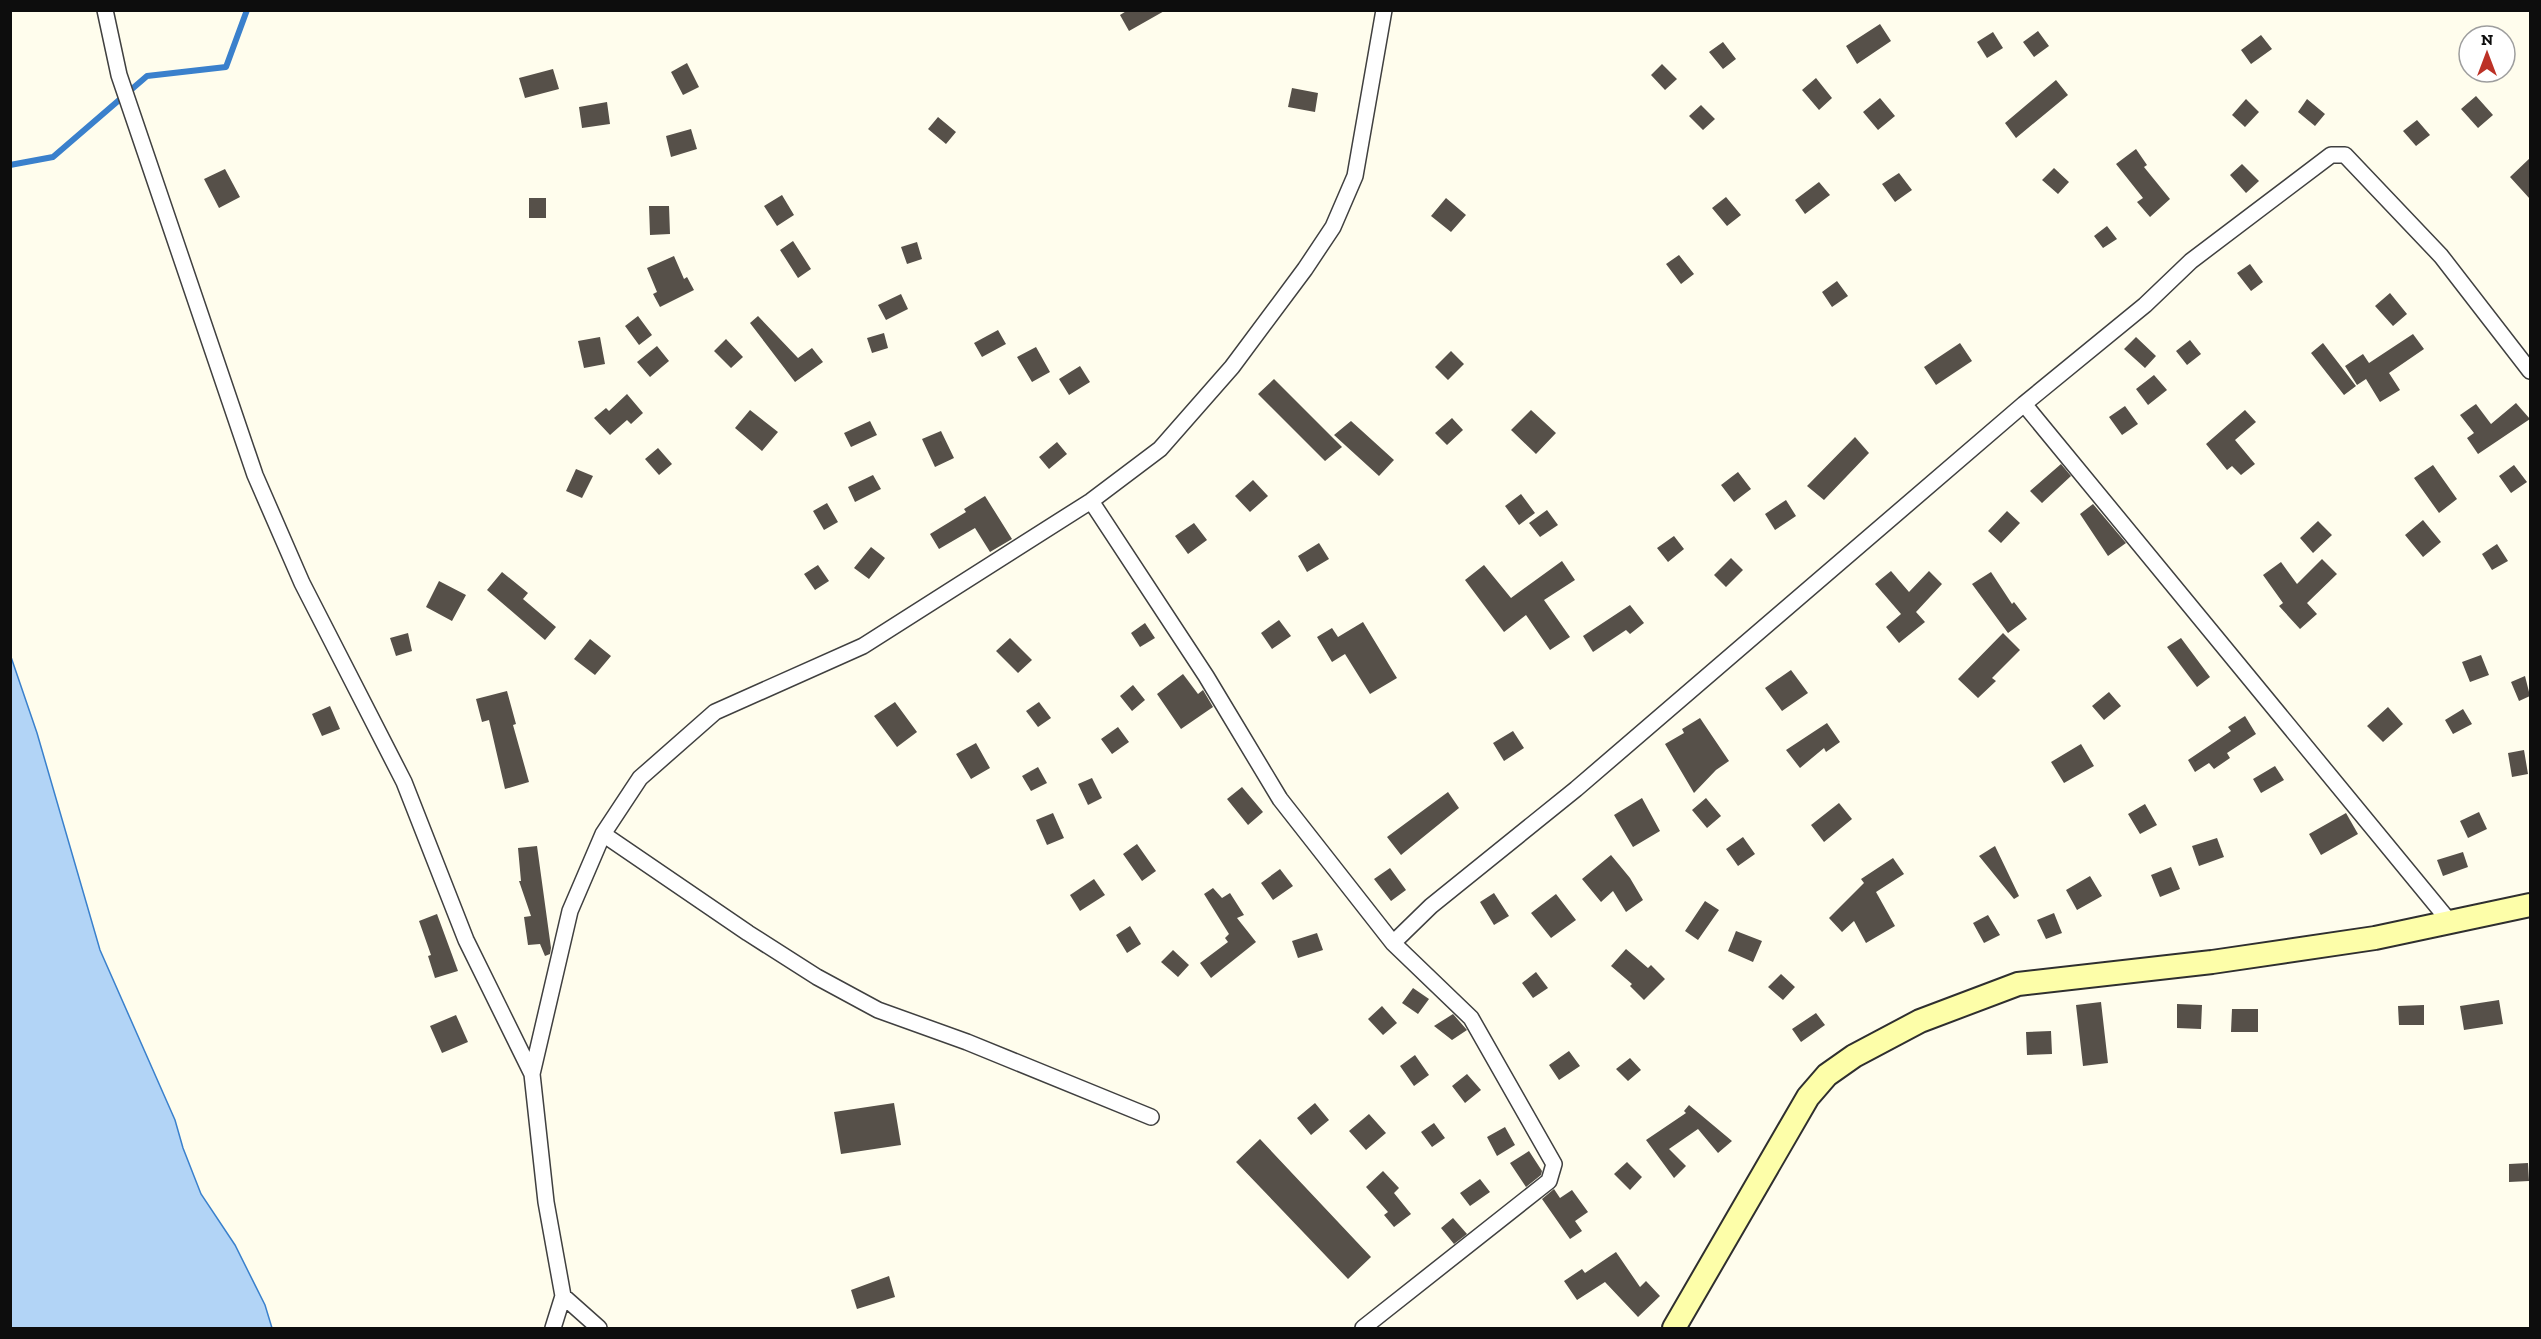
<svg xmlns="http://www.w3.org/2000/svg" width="2541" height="1339" font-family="'Zilla Slab',serif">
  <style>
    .water { fill: #b2d4f6; stroke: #3a80cc; stroke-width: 1.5 }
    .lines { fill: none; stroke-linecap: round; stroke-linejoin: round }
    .stream { stroke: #3a80cc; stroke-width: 6 }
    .building { fill: #565049 }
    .minor-casing { stroke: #404040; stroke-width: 18 }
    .secondary-casing { stroke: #2f2f2f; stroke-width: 26 }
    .minor { stroke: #fff; stroke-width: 15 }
    .secondary { stroke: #fdfea9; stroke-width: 22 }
  </style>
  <rect width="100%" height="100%" fill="#fffded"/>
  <path class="water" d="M 11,657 L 37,733 L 100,950 L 175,1120 L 183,1148 L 201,1194 L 235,1245 L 265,1305 L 272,1328 L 11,1328 Z"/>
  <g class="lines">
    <path class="stream" d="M 10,165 L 53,157 L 147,76 L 226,67 L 247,10"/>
  </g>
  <path class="building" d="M 1128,10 L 1166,10 L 1129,31 L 1120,15 Z
    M 1880,24 L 1891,41 L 1857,64 L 1846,46 Z
    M 2038,31 L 2049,46 L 2034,57 L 2023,42 Z
    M 1993,32 L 2003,48 L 1987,58 L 1977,42 Z
    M 2261,35 L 2272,49 L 2251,64 L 2241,50 Z
    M 1723,42 L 1736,59 L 1723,69 L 1709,52 Z
    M 687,63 L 699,87 L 683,95 L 671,72 Z
    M 1662,64 L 1677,79 L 1665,90 L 1651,75 Z
    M 553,69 L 559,89 L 525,98 L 519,78 Z
    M 1816,78 L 1832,98 L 1819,110 L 1802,90 Z
    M 2056,80 L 2068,95 L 2016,138 L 2005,123 Z
    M 1292,88 L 1318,93 L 1315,112 L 1288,107 Z
    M 2476,96 L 2493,115 L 2478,128 L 2461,109 Z
    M 1880,98 L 1895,116 L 1878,130 L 1863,112 Z
    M 2246,99 L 2259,112 L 2245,127 L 2232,115 Z
    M 2307,99 L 2325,114 L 2315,126 L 2298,112 Z
    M 607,102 L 610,124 L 582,128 L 579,107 Z
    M 1701,105 L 1715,119 L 1703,130 L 1689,116 Z
    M 938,117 L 956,132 L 946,144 L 928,129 Z
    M 2417,120 L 2430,135 L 2416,146 L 2403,131 Z
    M 691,129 L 697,149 L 671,157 L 666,136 Z
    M 2136,149 L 2147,165 L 2144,167 L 2170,199 L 2150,217 L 2137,202 L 2143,198 L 2116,164 Z
    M 2530,158 L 2530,199 L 2510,177 Z
    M 2242,164 L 2259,181 L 2246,193 L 2230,175 Z
    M 2054,168 L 2069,182 L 2058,194 L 2042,180 Z
    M 225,169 L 240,197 L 219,208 L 204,179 Z
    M 1899,173 L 1912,190 L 1895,202 L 1882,184 Z
    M 1819,182 L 1830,195 L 1805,214 L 1795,200 Z
    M 782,195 L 794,215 L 777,226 L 764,206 Z
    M 1726,197 L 1741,215 L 1727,226 L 1712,208 Z
    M 529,198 L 546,198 L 546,218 L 529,218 Z
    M 1446,198 L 1466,215 L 1451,232 L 1431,216 Z
    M 649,206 L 669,206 L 670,234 L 650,235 Z
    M 2107,226 L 2117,239 L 2103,248 L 2094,236 Z
    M 793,241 L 811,269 L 798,278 L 780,250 Z
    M 917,242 L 922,259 L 907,264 L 901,247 Z
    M 1679,255 L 1694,274 L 1681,284 L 1666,264 Z
    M 674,256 L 684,279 L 687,277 L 694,290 L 660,307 L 653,294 L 657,292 L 647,268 Z
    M 2250,264 L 2263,282 L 2251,291 L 2237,273 Z
    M 1837,281 L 1848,296 L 1832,307 L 1822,292 Z
    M 2390,293 L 2407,314 L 2393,326 L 2375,306 Z
    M 901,294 L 908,309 L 886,320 L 878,305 Z
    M 638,316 L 652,335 L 639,345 L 625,326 Z
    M 758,316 L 798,358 L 812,348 L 823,362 L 795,382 L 750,323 Z
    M 998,330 L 1006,344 L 982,357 L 974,343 Z
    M 884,333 L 888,348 L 872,353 L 867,338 Z
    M 2413,334 L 2424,349 L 2389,373 L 2400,390 L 2380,402 L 2366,379 L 2357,385 L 2345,366 L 2363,354 L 2369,363 Z
    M 600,337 L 605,364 L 584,368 L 578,341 Z
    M 2136,337 L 2156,356 L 2145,368 L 2124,349 Z
    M 726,339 L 743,357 L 731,368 L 714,351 Z
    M 2190,340 L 2201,354 L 2187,365 L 2176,351 Z
    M 1960,343 L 1972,361 L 1936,385 L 1924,367 Z
    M 2323,343 L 2356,386 L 2344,395 L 2311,353 Z
    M 657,346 L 669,361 L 650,377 L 637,362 Z
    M 1036,347 L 1050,372 L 1032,382 L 1017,357 Z
    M 1451,351 L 1464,364 L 1448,380 L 1435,367 Z
    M 1080,366 L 1090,382 L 1069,395 L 1059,379 Z
    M 2154,375 L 2167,390 L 2148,405 L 2136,389 Z
    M 1274,379 L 1342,447 L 1325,461 L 1258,394 Z
    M 627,394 L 643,413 L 631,424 L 627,420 L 610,435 L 594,418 L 606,408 L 609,411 Z
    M 2516,403 L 2530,419 L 2478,454 L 2467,438 L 2474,433 L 2460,415 L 2476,404 L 2491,424 Z
    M 2125,406 L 2138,424 L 2122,435 L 2109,417 Z
    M 750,410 L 778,432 L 762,451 L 735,428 Z
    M 1531,410 L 1556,433 L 1536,454 L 1511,430 Z
    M 2245,410 L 2256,422 L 2235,440 L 2255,464 L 2241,475 L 2232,466 L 2227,470 L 2206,444 Z
    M 1452,418 L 1463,430 L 1447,445 L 1435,433 Z
    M 870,421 L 877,435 L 851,447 L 844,433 Z
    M 1351,421 L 1394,460 L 1379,476 L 1334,435 Z
    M 941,431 L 954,458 L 935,467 L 922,439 Z
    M 1855,437 L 1869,453 L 1824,500 L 1807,486 Z
    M 1057,442 L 1067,454 L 1049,469 L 1039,457 Z
    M 658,448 L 672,464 L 659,475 L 645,459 Z
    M 2061,464 L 2071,476 L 2042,503 L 2030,491 Z
    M 2433,465 L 2457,499 L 2439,513 L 2414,478 Z
    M 2514,465 L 2527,482 L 2511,493 L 2499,476 Z
    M 576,469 L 593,476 L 582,498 L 566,491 Z
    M 1738,472 L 1751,489 L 1734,502 L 1721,485 Z
    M 873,475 L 881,489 L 855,502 L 848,487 Z
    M 1253,480 L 1268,496 L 1250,512 L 1235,496 Z
    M 1521,494 L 1535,513 L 1519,525 L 1505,506 Z
    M 985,496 L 1012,539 L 990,552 L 975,528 L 939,549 L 930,534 L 966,512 L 964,509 Z
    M 1786,500 L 1796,516 L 1775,530 L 1765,514 Z
    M 827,503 L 838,522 L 824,530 L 813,511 Z
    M 2093,504 L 2126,543 L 2108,556 L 2080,514 Z
    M 1547,510 L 1558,525 L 1540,537 L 1529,523 Z
    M 2007,511 L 2020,523 L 2001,543 L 1988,531 Z
    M 2423,520 L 2441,542 L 2423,557 L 2405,535 Z
    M 2318,521 L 2332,535 L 2313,553 L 2300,538 Z
    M 1194,523 L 1207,540 L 1188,554 L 1175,536 Z
    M 1674,536 L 1684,549 L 1668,562 L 1657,548 Z
    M 1319,543 L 1329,559 L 1307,572 L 1298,556 Z
    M 2497,544 L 2508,561 L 2492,570 L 2482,554 Z
    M 871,547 L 885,558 L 869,579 L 854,568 Z
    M 1731,558 L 1743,570 L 1726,587 L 1714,575 Z
    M 2322,559 L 2337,574 L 2307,603 L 2317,614 L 2300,629 L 2279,606 L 2283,603 L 2263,575 L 2281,562 L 2297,584 Z
    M 1562,561 L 1575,580 L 1544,600 L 1570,637 L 1550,650 L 1526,615 L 1504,632 L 1465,580 L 1484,565 L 1511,598 Z
    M 818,565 L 829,581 L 815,590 L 804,574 Z
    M 1891,571 L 1909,592 L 1929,571 L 1942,584 L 1916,612 L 1925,622 L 1899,643 L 1886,627 L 1901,614 L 1875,584 Z
    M 502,572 L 528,593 L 523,599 L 556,627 L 545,640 L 487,590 Z
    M 1991,572 L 2012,604 L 2014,602 L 2027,619 L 2008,633 L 1972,584 Z
    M 439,581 L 466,595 L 452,621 L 426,607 Z
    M 1630,605 L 1644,623 L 1630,634 L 1626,630 L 1593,652 L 1583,636 Z
    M 1279,620 L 1291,636 L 1272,649 L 1261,633 Z
    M 1363,622 L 1397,678 L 1370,694 L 1345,654 L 1332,662 L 1317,637 L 1332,628 L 1338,637 Z
    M 1145,623 L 1155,638 L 1140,647 L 1131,633 Z
    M 408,633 L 412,651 L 396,656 L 390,638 Z
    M 2003,633 L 2020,650 L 1992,678 L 1996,681 L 1978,698 L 1958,679 Z
    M 1010,638 L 1032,660 L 1018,673 L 996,651 Z
    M 2181,638 L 2210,677 L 2197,687 L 2167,647 Z
    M 590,639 L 611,656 L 595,675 L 574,659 Z
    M 2481,655 L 2489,675 L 2470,682 L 2462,662 Z
    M 1791,670 L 1808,693 L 1782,711 L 1765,688 Z
    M 1183,674 L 1198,694 L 1203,690 L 1213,707 L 1181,729 L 1157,694 Z
    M 2525,676 L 2530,696 L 2519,701 L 2511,682 Z
    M 1133,685 L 1145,700 L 1132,711 L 1120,696 Z
    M 507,691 L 516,724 L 513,725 L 529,782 L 505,789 L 489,720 L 482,722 L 476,699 Z
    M 2109,692 L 2121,706 L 2104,720 L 2092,706 Z
    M 895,702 L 917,732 L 897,747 L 874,716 Z
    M 1039,702 L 1051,718 L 1038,727 L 1026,711 Z
    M 330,706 L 340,729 L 322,736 L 312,714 Z
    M 2388,707 L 2403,724 L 2383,742 L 2367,726 Z
    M 2463,709 L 2472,724 L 2453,734 L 2445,720 Z
    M 2245,716 L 2256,734 L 2227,753 L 2230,758 L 2214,769 L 2209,763 L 2195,772 L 2188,760 L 2231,731 L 2228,727 Z
    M 1700,718 L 1729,761 L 1716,770 L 1694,793 L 1665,744 L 1684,733 L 1682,729 Z
    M 1827,723 L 1840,742 L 1826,752 L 1824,748 L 1800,768 L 1786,750 Z
    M 1118,727 L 1129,742 L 1112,754 L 1101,739 Z
    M 1513,731 L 1524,748 L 1504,761 L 1493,743 Z
    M 976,743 L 990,768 L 971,779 L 956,754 Z
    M 2081,744 L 2094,766 L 2064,783 L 2051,762 Z
    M 2524,750 L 2528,774 L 2512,777 L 2508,753 Z
    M 2275,766 L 2284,780 L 2261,793 L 2253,779 Z
    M 1038,767 L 1047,783 L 1031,791 L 1022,776 Z
    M 1092,778 L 1102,798 L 1088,805 L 1078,784 Z
    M 1242,787 L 1263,812 L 1248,825 L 1227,799 Z
    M 1448,792 L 1459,808 L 1401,855 L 1387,837 Z
    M 1642,798 L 1660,831 L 1633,847 L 1614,815 Z
    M 1706,798 L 1721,816 L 1707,828 L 1692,810 Z
    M 1839,803 L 1852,819 L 1824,842 L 1811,825 Z
    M 2145,804 L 2157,825 L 2140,834 L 2128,814 Z
    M 2479,812 L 2487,829 L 2468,838 L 2460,821 Z
    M 1053,813 L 1064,838 L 1047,845 L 1036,820 Z
    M 2346,813 L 2358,834 L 2321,855 L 2309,834 Z
    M 1743,837 L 1755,854 L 1738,866 L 1726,849 Z
    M 2217,838 L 2224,857 L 2199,866 L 2192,846 Z
    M 1137,844 L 1156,871 L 1142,881 L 1123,854 Z
    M 537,846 L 551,948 L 550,954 L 545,956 L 540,944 L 528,945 L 524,917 L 531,916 L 519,881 L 521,881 L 518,848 Z
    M 1995,846 L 2019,896 L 2014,899 L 1979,856 Z
    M 2463,852 L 2468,867 L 2443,876 L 2437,860 Z
    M 1611,855 L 1630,878 L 1643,900 L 1626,912 L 1613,891 L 1601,902 L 1582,879 Z
    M 1893,858 L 1904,874 L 1876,892 L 1895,926 L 1866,943 L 1854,921 L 1842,932 L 1829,918 L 1864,883 L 1861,879 Z
    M 2171,867 L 2180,889 L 2160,897 L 2151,875 Z
    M 1390,868 L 1406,890 L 1391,901 L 1374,879 Z
    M 1280,869 L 1293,886 L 1273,900 L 1261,883 Z
    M 2090,876 L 2102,896 L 2077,910 L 2066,890 Z
    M 1094,879 L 1105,895 L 1080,911 L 1070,895 Z
    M 1213,888 L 1222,898 L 1230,893 L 1244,915 L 1237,918 L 1256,942 L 1211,978 L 1200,963 L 1228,942 L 1225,938 L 1229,934 L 1204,894 Z
    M 1494,893 L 1509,916 L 1494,925 L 1480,902 Z
    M 1556,894 L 1576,920 L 1551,938 L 1531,913 Z
    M 1705,901 L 1719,910 L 1698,940 L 1685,931 Z
    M 2054,913 L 2062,933 L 2046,939 L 2037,920 Z
    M 437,914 L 458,971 L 435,978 L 428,956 L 431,955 L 419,921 Z
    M 1988,915 L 2000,935 L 1984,943 L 1973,923 Z
    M 1130,926 L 1141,944 L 1127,953 L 1116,935 Z
    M 1736,931 L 1762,941 L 1753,962 L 1728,951 Z
    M 1317,933 L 1323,950 L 1298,958 L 1292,941 Z
    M 1626,949 L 1648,968 L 1651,965 L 1665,979 L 1644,1000 L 1630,986 L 1632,984 L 1611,966 Z
    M 1173,950 L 1189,965 L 1178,977 L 1161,962 Z
    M 1536,972 L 1548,988 L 1533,998 L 1522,983 Z
    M 1781,974 L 1795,987 L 1783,1000 L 1768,987 Z
    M 1413,988 L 1429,999 L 1418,1014 L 1402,1003 Z
    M 2499,1000 L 2503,1024 L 2464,1030 L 2460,1006 Z
    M 2101,1002 L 2108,1063 L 2083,1066 L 2076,1005 Z
    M 2177,1004 L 2202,1005 L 2201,1029 L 2177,1028 Z
    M 2424,1005 L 2424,1025 L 2399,1025 L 2398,1006 Z
    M 1382,1006 L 1397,1023 L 1383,1035 L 1368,1019 Z
    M 2232,1009 L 2258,1009 L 2258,1032 L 2231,1032 Z
    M 1816,1013 L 1825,1025 L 1801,1042 L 1792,1029 Z
    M 1453,1014 L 1467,1030 L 1452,1040 L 1434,1026 Z
    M 456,1015 L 468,1042 L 442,1053 L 430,1026 Z
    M 2051,1031 L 2052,1054 L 2027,1055 L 2026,1032 Z
    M 1569,1051 L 1580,1066 L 1559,1080 L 1549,1065 Z
    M 1415,1055 L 1429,1075 L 1414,1086 L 1400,1066 Z
    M 1630,1058 L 1641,1070 L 1628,1081 L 1616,1069 Z
    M 1467,1074 L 1481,1090 L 1465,1103 L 1452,1086 Z
    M 894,1103 L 901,1145 L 841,1154 L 834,1112 Z
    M 1315,1103 L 1329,1120 L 1311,1135 L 1297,1118 Z
    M 1689,1105 L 1732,1141 L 1718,1153 L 1698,1129 L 1669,1149 L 1686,1166 L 1674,1178 L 1646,1140 L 1686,1113 L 1684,1111 Z
    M 1369,1114 L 1386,1133 L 1366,1150 L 1349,1131 Z
    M 1434,1123 L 1445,1138 L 1432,1147 L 1421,1132 Z
    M 1505,1127 L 1515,1145 L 1497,1156 L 1487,1137 Z
    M 1260,1139 L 1371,1257 L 1348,1279 L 1236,1162 Z
    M 1529,1151 L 1542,1171 L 1541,1175 L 1526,1187 L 1510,1163 Z
    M 1627,1162 L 1642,1177 L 1630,1190 L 1614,1174 Z
    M 2528,1163 L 2529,1181 L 2509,1182 L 2509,1164 Z
    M 1383,1171 L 1399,1188 L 1394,1193 L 1411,1214 L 1394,1227 L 1384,1215 L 1388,1212 L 1366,1187 Z
    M 1480,1179 L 1490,1192 L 1470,1206 L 1460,1193 Z
    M 1554,1189 L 1560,1198 L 1572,1190 L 1588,1212 L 1575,1221 L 1582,1231 L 1570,1239 L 1542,1199 Z
    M 1453,1218 L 1467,1234 L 1454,1244 L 1441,1228 Z
    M 1616,1252 L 1640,1287 L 1646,1281 L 1660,1296 L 1638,1317 L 1605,1282 L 1577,1300 L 1564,1281 L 1582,1269 L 1585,1273 Z
    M 889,1276 L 895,1297 L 857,1309 L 851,1290 Z"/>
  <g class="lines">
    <g class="minor-casing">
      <path id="minor" d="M 105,10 L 119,75 L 255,475 L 302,583 L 404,782 L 466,940 L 532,1074
        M 2024,404 L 2450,922
        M 1091,501 L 1206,676 L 1280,799 L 1393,943 L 1471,1018 L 1554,1164 L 1549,1181 L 1363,1328
        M 603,834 L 748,933 L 817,977 L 878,1010 L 967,1042 L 1151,1117
        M 1393,943 L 1431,906 L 1576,789 L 2024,404 L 2145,305 L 2191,261 L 2331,155 L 2345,155 L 2441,256 L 2530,371
        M 563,1296 L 599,1328
        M 553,1328 L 563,1296 L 546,1202 L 532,1074 L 570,911 L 603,834 L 640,778 L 715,712 L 863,646 L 1091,501 L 1160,449 L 1232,367 L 1305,269 L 1333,227 L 1355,176 L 1384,10"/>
    </g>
    <g class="secondary-casing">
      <path id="secondary" d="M 1674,1328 L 1808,1097 L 1827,1075 L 1854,1056 L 1920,1021 L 2018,984 L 2212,962 L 2375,938 L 2530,905"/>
    </g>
    <use href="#minor" class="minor"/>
    <use href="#secondary" class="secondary"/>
  </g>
  <rect width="2541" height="1339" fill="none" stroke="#0d0d0d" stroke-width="24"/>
  <g transform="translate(2487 54)"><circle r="28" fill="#ffffff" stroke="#9e9e9e" stroke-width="1.5"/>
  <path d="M0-4.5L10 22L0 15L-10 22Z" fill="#bc3126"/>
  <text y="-9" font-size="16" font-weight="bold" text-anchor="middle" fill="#0d0d0d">N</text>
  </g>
</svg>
